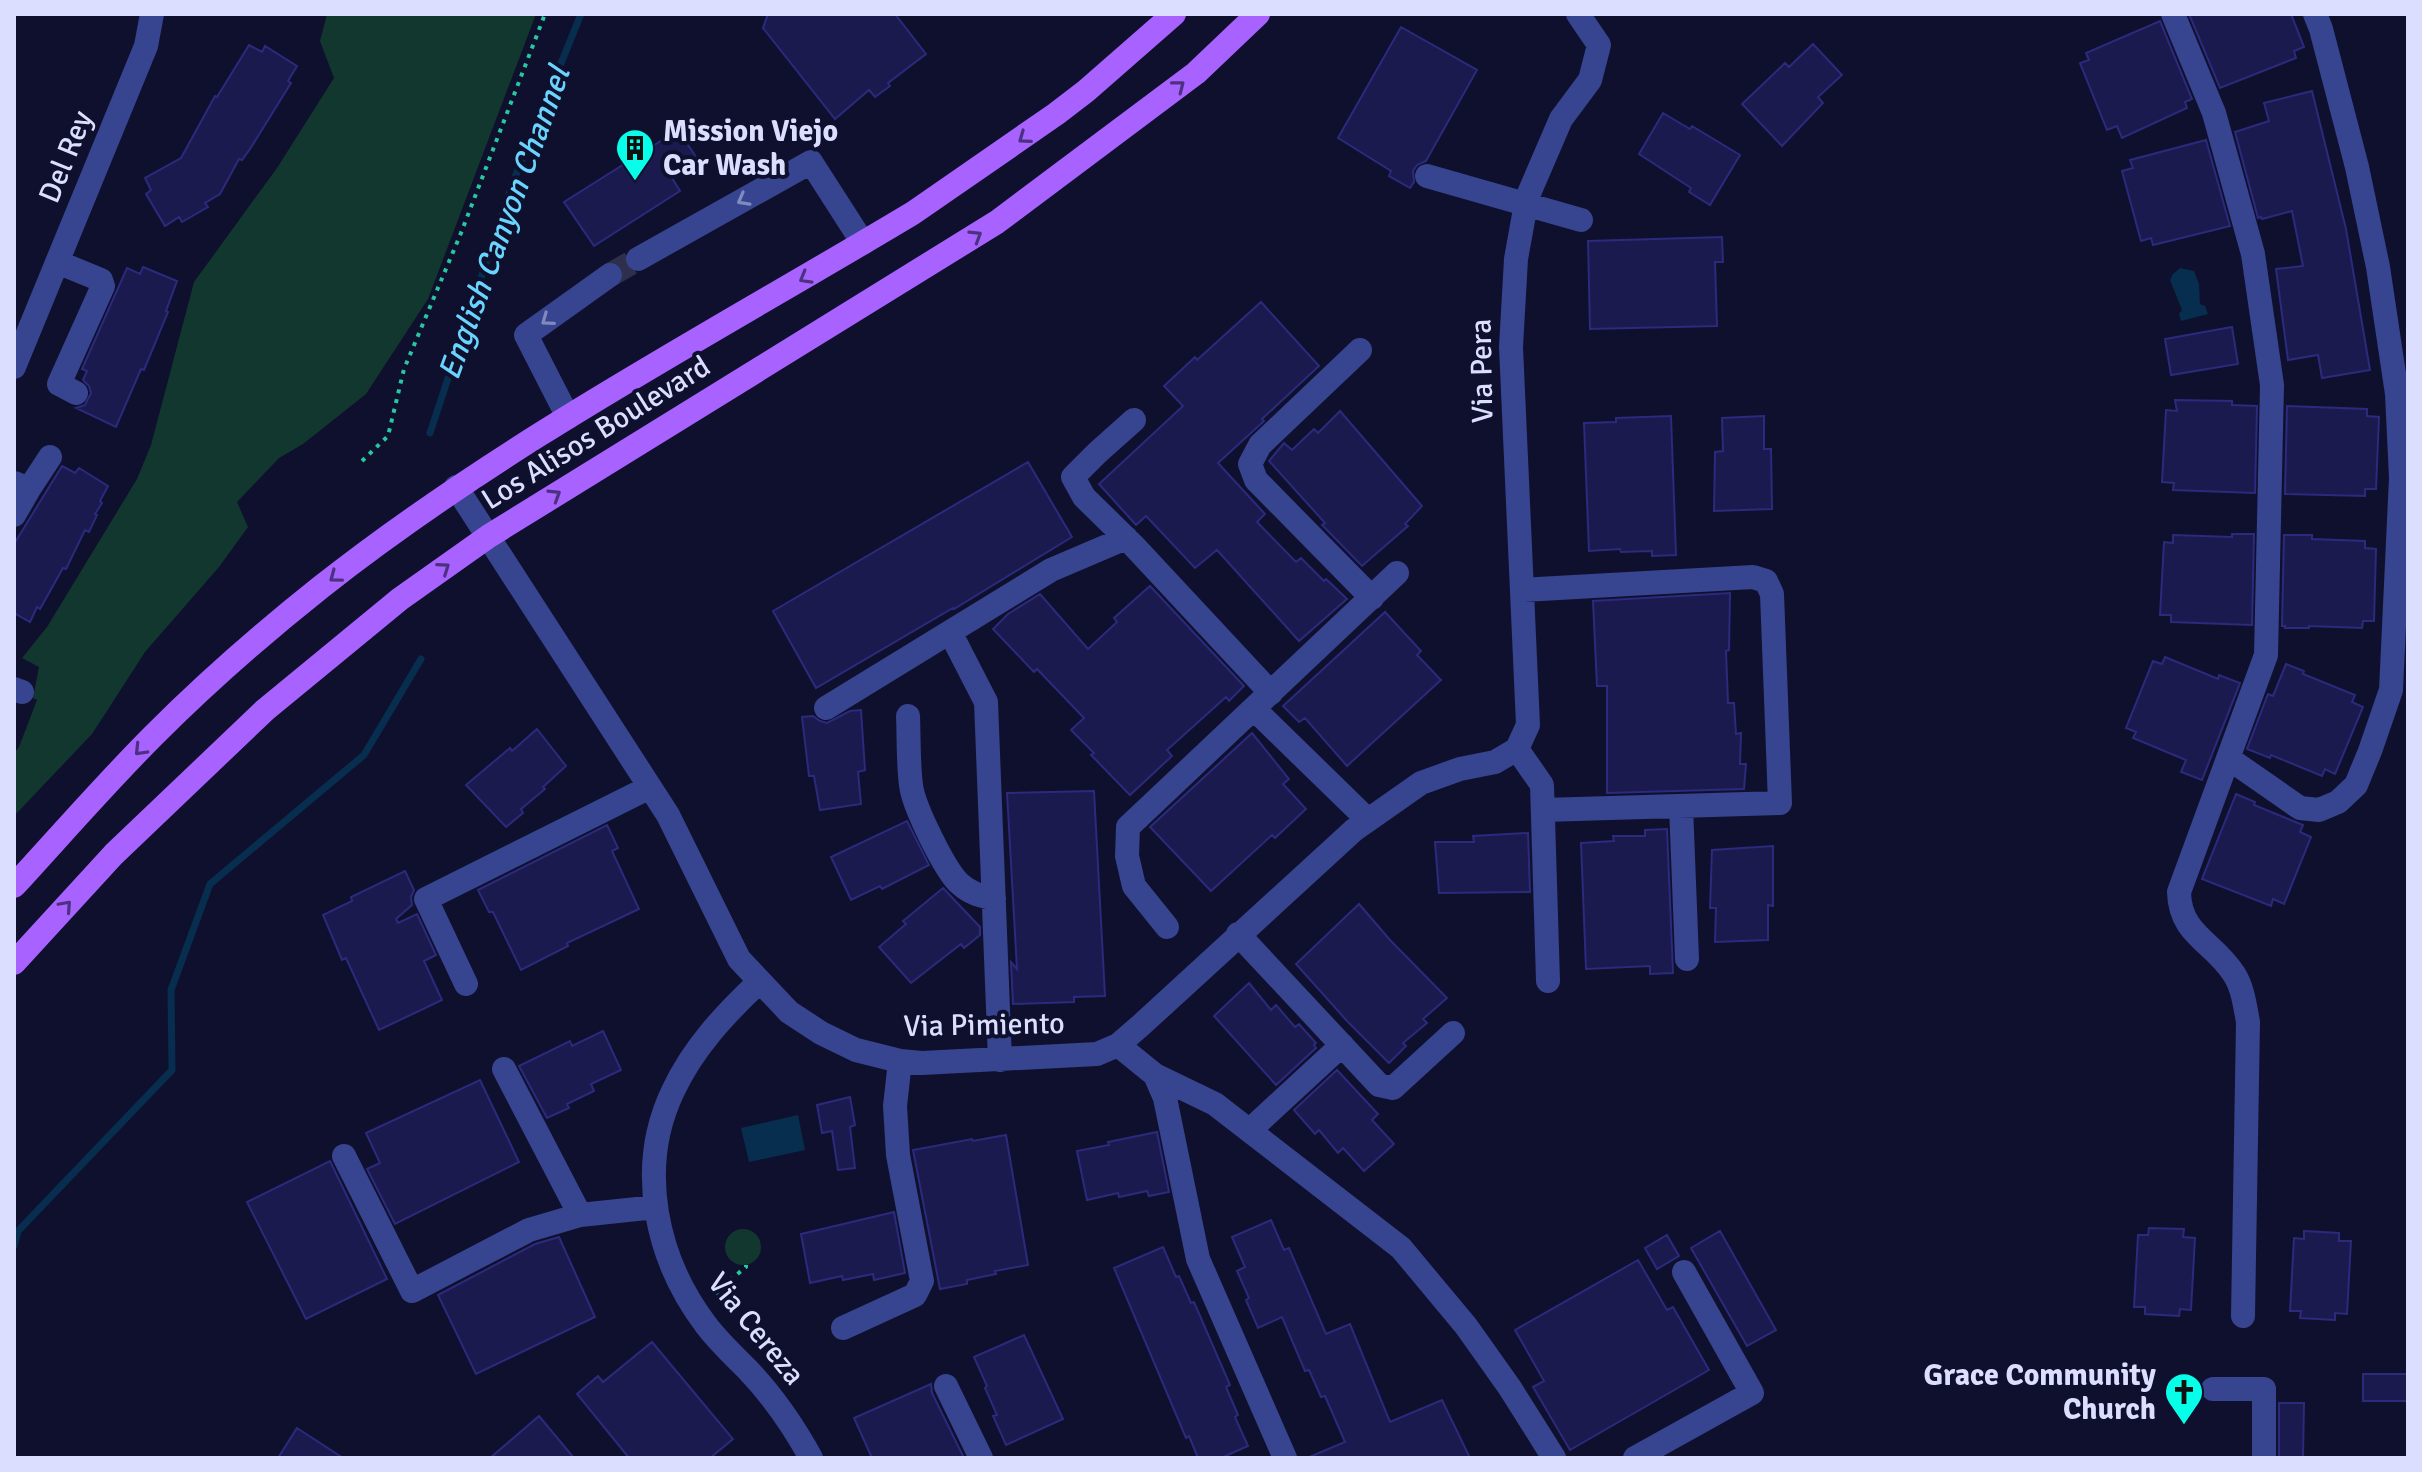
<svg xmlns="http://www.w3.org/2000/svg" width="2422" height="1472" font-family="Signika,sans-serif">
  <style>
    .green { fill: #12372f }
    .water { fill: #072e4e }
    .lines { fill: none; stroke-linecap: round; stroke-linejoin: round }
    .stream { stroke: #072e4e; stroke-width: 7 }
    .building { fill: #1b1a4f; stroke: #2b2a7d; stroke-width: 2 }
    .minor-tunnel { stroke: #2e2f4c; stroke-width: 24; stroke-dasharray: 24 12; stroke-linecap: butt }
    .path { stroke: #27c7a0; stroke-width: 4; stroke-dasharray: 4 6; stroke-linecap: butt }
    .minor { stroke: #37448f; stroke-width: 24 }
    .major { stroke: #a762ff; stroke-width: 24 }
    .oneway { stroke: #4c3181 }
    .oneway2 { stroke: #8189c1 }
    .labels { text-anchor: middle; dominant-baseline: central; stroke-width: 8; stroke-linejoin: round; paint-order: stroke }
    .poi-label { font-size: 30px; font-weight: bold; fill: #dbdeff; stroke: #0f102d; text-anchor: start }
    .street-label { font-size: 30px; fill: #dbdeff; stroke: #0f102d }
    .water-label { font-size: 32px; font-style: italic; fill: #69d5ff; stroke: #0f102d }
  </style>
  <rect width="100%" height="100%" fill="#0f102d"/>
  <path class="green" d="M 327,14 L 536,14 L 428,299 L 366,394 L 303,444 L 279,458 L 237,502 L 248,527 L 219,567 L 145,652 L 92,734 L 14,816 L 14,753 L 19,747 L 37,700 L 33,698 L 39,667 L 22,658 L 47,627 L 137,479 L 151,445 L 194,282 L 277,168 L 334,78 L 320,41 Z
    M725 1247a18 18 0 1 1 36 0a18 18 0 1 1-36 0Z"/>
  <path class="water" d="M 2180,268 L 2194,271 L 2199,284 L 2200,304 L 2205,306 L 2208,314 L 2181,321 L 2179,314 L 2182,310 L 2170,280 L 2173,274 Z
    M 798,1115 L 805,1150 L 749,1162 L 741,1128 Z"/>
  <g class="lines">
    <path class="stream" d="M 430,433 L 511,187 L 581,14
      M 14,1246 L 18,1231 L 172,1070 L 171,990 L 210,884 L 364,755 L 421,659"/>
  </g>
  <path class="building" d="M 768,14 L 895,14 L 926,54 L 888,83 L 890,86 L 875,97 L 869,90 L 835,119 L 763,28 Z
    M 2189,14 L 2291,14 L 2304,47 L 2294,51 L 2296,58 L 2220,88 Z
    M 2160,21 L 2192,99 L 2185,102 L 2187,108 L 2122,138 L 2117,126 L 2107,130 L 2080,63 L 2089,60 L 2086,53 Z
    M 1401,27 L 1477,70 L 1426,161 L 1417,165 L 1413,171 L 1414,182 L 1410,188 L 1389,176 L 1391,171 L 1338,138 Z
    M 1813,44 L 1842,75 L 1818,97 L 1823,103 L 1782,146 L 1742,104 L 1785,63 L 1789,67 Z
    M 249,45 L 262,52 L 265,46 L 297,66 L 288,81 L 291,83 L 250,149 L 242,160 L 239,159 L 220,194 L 205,203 L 208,207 L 182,222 L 179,217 L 165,226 L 146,194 L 151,190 L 145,178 L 181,158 L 215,96 L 217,97 Z
    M 2312,91 L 2346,229 L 2370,370 L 2322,378 L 2318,355 L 2288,360 L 2276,269 L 2303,266 L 2292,211 L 2262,219 L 2261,217 L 2258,218 L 2235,132 L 2269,121 L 2264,103 Z
    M 1663,113 L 1690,129 L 1692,126 L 1740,155 L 1710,205 L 1689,192 L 1691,188 L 1639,154 Z
    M 678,130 L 696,157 L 669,173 L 680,191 L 594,246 L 564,202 Z
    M 2206,140 L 2230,226 L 2153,245 L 2151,238 L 2141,241 L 2122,171 L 2133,168 L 2130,160 Z
    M 1722,237 L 1723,262 L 1715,262 L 1717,326 L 1590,329 L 1588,241 Z
    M 143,267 L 177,281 L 166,311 L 168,312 L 144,370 L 141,369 L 116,427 L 76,408 L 85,405 L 91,393 L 89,386 L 83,380 L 87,371 L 82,369 L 127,268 L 140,274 Z
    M 1261,302 L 1319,366 L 1262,419 L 1264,421 L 1218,463 L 1265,514 L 1257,522 L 1296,562 L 1301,558 L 1324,581 L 1326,579 L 1347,599 L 1299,641 L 1217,550 L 1195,568 L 1146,516 L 1136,525 L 1099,484 L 1183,406 L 1164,386 L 1195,357 L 1197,360 Z
    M 2232,327 L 2238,364 L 2171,375 L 2165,339 Z
    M 2175,400 L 2232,401 L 2232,405 L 2257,406 L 2255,493 L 2173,490 L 2174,483 L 2162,482 L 2166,410 L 2177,411 Z
    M 2287,406 L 2367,409 L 2367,416 L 2379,417 L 2376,489 L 2365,489 L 2365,496 L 2285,494 Z
    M 1340,411 L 1422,506 L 1405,524 L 1408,526 L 1362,566 L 1322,525 L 1325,523 L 1269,461 L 1284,443 L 1292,450 L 1314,429 L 1318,433 Z
    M 1671,416 L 1676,555 L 1652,556 L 1652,551 L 1621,552 L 1620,549 L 1589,551 L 1584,423 L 1616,422 L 1616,418 Z
    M 1764,416 L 1764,449 L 1771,449 L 1772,509 L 1714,511 L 1715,452 L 1723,451 L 1722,418 Z
    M 1028,462 L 1072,537 L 954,609 L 953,608 L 816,688 L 773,611 Z
    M 62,466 L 75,473 L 79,468 L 108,486 L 100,501 L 102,503 L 95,514 L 97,515 L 89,532 L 85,530 L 66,569 L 63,568 L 40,609 L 37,607 L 30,622 L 14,613 L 14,544 Z
    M 2232,534 L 2254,534 L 2252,625 L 2171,622 L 2171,615 L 2160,615 L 2164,542 L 2173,543 L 2173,535 L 2232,537 Z
    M 2284,535 L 2312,535 L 2312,539 L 2365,541 L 2365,548 L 2376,549 L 2374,621 L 2363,621 L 2362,628 L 2309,626 L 2309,628 L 2285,628 L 2285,626 L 2282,626 Z
    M 1150,586 L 1244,686 L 1229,701 L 1226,697 L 1167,750 L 1172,756 L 1130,795 L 1091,755 L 1094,753 L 1071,730 L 1084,718 L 1037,669 L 1034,672 L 993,629 L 1008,614 L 1040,594 L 1088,649 L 1117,622 L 1114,618 Z
    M 1730,593 L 1729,650 L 1726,651 L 1728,703 L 1734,703 L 1736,734 L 1741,733 L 1740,764 L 1746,764 L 1744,789 L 1607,793 L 1607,686 L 1597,686 L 1593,601 Z
    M 1385,612 L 1421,651 L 1417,655 L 1441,680 L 1347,766 L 1305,718 L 1299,722 L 1283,706 Z
    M 2165,657 L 2218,679 L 2219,675 L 2240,683 L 2202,780 L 2181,772 L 2186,760 L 2133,738 L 2136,732 L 2126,728 L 2153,661 L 2162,664 Z
    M 2286,664 L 2304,671 L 2303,674 L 2355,695 L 2352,702 L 2363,707 L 2335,774 L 2325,769 L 2322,776 L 2271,755 L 2270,758 L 2247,749 L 2268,694 L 2273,696 Z
    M 861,710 L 865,770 L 858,772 L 861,804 L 820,810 L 814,776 L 809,776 L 802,717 L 813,716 L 820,721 L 827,723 L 850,711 Z
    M 537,729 L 566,766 L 543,787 L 545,789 L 521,809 L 523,813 L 506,827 L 466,785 L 510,748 L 512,751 Z
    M 1252,733 L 1289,779 L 1283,784 L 1306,809 L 1275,838 L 1272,835 L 1211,891 L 1150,827 Z
    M 1094,791 L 1105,996 L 1074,997 L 1074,1002 L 1013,1004 L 1011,962 L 1017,969 L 1007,793 Z
    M 2236,794 L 2255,802 L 2254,805 L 2303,825 L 2300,832 L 2311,837 L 2284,904 L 2273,899 L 2271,906 L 2202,879 Z
    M 907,821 L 929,865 L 882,889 L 880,886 L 851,900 L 831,857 Z
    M 607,825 L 618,848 L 612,851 L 639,909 L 567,943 L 568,946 L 521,970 L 493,912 L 489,912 L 478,890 Z
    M 1667,829 L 1673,973 L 1650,974 L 1650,966 L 1586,969 L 1581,843 L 1614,841 L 1613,836 L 1645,836 L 1645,830 Z
    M 1528,833 L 1530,892 L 1439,893 L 1435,842 L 1474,842 L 1473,836 Z
    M 1773,846 L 1773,906 L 1768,905 L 1768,940 L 1715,942 L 1716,908 L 1710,908 L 1712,850 Z
    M 405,871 L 414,890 L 411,897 L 412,905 L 396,919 L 398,923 L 417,914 L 436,955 L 424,961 L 442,1000 L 379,1030 L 346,958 L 342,960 L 323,915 L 352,901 L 351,897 Z
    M 943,888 L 980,927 L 980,935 L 964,948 L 961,944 L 911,983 L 879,947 L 906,924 L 903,921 Z
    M 1359,904 L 1390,940 L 1447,998 L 1423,1019 L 1427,1023 L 1403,1043 L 1406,1046 L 1389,1063 L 1347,1021 L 1296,964 Z
    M 1249,983 L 1271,1010 L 1276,1005 L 1295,1027 L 1299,1024 L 1316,1043 L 1314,1045 L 1316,1048 L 1276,1085 L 1214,1016 Z
    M 603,1031 L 621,1070 L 591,1084 L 594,1091 L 567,1104 L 569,1108 L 547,1118 L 519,1066 L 570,1041 L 572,1046 Z
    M 1337,1070 L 1378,1114 L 1372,1120 L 1394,1144 L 1364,1171 L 1343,1148 L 1338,1153 L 1319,1130 L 1315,1134 L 1294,1110 Z
    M 480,1080 L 519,1162 L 395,1224 L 367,1169 L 380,1163 L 366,1133 Z
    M 850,1097 L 855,1125 L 850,1127 L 855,1168 L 838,1170 L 832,1131 L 822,1133 L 817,1105 Z
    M 1157,1132 L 1169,1192 L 1149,1196 L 1147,1191 L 1119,1197 L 1118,1193 L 1087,1200 L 1077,1151 L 1109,1145 L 1108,1142 Z
    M 1006,1135 L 1028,1265 L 995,1271 L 996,1274 L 967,1280 L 967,1284 L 940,1289 L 913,1150 L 972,1139 L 973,1141 Z
    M 330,1161 L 387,1279 L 306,1319 L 247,1202 Z
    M 894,1212 L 905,1273 L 874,1280 L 873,1274 L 843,1280 L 842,1276 L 810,1283 L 801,1234 Z
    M 1271,1220 L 1284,1250 L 1289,1248 L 1326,1334 L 1350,1324 L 1390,1422 L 1442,1400 L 1470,1458 L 1307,1458 L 1345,1442 L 1325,1396 L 1321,1397 L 1309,1370 L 1305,1371 L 1282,1317 L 1258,1328 L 1246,1300 L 1249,1298 L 1237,1271 L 1245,1267 L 1232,1237 Z
    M 2149,1228 L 2184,1229 L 2183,1237 L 2195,1238 L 2191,1310 L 2180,1309 L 2179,1316 L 2145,1314 L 2145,1307 L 2134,1307 L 2138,1235 L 2148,1235 Z
    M 1720,1231 L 1776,1330 L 1747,1346 L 1691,1248 Z
    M 2304,1231 L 2339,1233 L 2339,1241 L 2351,1241 L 2347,1314 L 2335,1313 L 2335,1320 L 2300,1318 L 2301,1311 L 2290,1311 L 2294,1238 L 2304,1239 Z
    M 1667,1235 L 1679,1256 L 1657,1269 L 1645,1248 Z
    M 559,1237 L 595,1317 L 476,1374 L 438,1295 L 535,1244 Z
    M 1163,1247 L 1176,1277 L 1179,1276 L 1191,1303 L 1194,1302 L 1230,1385 L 1226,1387 L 1238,1415 L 1235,1417 L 1248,1446 L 1221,1458 L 1198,1458 L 1189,1436 L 1186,1438 L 1114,1268 Z
    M 1638,1260 L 1667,1310 L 1673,1307 L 1709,1370 L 1570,1450 L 1533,1387 L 1544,1381 L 1515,1330 Z
    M 1024,1335 L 1063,1419 L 1006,1445 L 993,1416 L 997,1415 L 985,1388 L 987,1386 L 974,1357 Z
    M 652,1342 L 733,1439 L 710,1458 L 629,1458 L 577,1394 L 598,1376 L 603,1382 Z
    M 2363,1374 L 2408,1374 L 2408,1401 L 2363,1401 Z
    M 931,1384 L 932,1393 L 964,1458 L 872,1458 L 854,1418 Z
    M 2279,1403 L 2304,1403 L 2303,1458 L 2279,1458 Z
    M 539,1416 L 574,1458 L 490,1458 Z
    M 297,1428 L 343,1458 L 278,1458 Z"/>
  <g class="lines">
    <path class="minor-tunnel" d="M 610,275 L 638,259"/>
    <path class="path" d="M 362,461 L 388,436 L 404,369 L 461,233 L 545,14
      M 718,1296 L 724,1285 L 746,1267 L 746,1265"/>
    <path class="minor" d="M 2173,14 L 2214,113 L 2253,254 L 2272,385 L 2266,655 L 2179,892 C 2180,935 2213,941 2234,974 C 2243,988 2245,1006 2248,1022 L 2243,1316
      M 1427,176 L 1581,220
      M 638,259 L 811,162 L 863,243
      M 57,262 L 101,280 L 103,286 L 59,384 L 76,393
      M 1360,350 L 1260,445 L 1250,464 L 1256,480 L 1372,598
      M 14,367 L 146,46 L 152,14
      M 568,417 L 526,335 L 610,275
      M 1134,420 L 1097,453 L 1073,477 L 1084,497 L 1133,545 L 1271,693
      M 14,483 L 29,489 L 14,515
      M 456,487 L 668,815 L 739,959 L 789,1012 L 821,1033 L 856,1050 L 900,1061 L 922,1063 L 1097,1054 L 1118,1045 L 1140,1026 L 1354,830 L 1421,783 L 1460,769 L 1495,762 L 1517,749
      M 29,489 L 50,457
      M 1522,590 L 1753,577 L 1766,581 L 1772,594 L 1780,803 L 1543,810
      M 950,632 L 986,702 L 1000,1060
      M 14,689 L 22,692
      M 826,708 L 1051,570 L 1126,538
      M 1254,709 L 1368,820
      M 908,716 C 909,739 908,762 911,785 C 913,805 945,871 960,884 C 970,893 982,897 994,898
      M 1517,749 L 1528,725 L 1511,347 L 1516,259 L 1527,198 L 1561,119 L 1590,80 L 1599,45 L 1578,14
      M 1517,749 L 1542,785 L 1548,981
      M 2228,758 L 2300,808 L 2319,810 L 2338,802 L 2356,785 L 2370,751 L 2391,690 L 2401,478 L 2397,394 L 2378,267 L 2357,167 L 2321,29 L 2315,14
      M 1681,806 L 1687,959
      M 1167,927 L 1134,886 L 1127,856 L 1128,827 L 1397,573
      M 1238,934 L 1379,1085 L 1393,1088 L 1453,1033
      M 759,982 C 725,1014 693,1048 673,1091 C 636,1168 656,1259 706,1325 C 718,1341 733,1355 747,1369 C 772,1395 794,1427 811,1458
      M 466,984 L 426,899 L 650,787
      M 1118,1045 L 1155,1075 L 1165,1098 L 1198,1259 L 1285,1458
      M 504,1069 L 580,1215
      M 1155,1075 L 1215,1104 L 1401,1248 L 1466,1326 L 1510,1388 L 1554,1458
      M 1250,1130 L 1342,1045
      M 344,1156 L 412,1291 L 529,1230 L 580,1215 L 656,1207
      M 843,1328 L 915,1295 L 922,1281 L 898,1155 L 895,1106 L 900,1061
      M 946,1386 L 981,1458
      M 2213,1389 L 2264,1389 L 2264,1458
      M 1635,1458 L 1752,1393 L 1684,1272"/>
    <path class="major" d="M 14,886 C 60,836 105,784 154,735 C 206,683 263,633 321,587 C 505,442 713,333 913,213 L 1056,114 L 1086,91 L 1174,14
      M 14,963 L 114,854 L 265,710 L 400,599 L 489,536 L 997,222 L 1196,73 L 1258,14"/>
  </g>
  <defs><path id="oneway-chevron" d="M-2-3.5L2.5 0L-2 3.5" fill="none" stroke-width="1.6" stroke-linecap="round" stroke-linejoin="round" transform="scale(2)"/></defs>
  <g class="oneway">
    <use href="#oneway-chevron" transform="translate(1179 86) rotate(-38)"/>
    <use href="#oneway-chevron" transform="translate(1024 138) rotate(144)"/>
    <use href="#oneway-chevron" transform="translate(976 236) rotate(-32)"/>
    <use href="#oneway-chevron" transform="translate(805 278) rotate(150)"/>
    <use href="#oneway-chevron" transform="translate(555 495) rotate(-32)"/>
    <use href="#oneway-chevron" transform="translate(444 568) rotate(-35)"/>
    <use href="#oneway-chevron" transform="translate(335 577) rotate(143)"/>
    <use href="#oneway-chevron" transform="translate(140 750) rotate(134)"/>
    <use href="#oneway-chevron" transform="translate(66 906) rotate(-48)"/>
  </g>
  <g class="oneway2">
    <use href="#oneway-chevron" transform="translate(743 200) rotate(151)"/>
    <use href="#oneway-chevron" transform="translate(547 320) rotate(144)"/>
  </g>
  <defs>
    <g id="building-pin" transform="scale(2)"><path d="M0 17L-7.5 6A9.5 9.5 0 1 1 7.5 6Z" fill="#07ffea" stroke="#0f102d"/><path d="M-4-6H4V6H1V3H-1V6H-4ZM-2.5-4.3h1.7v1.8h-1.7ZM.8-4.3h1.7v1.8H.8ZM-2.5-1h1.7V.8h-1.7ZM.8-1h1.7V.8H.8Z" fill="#111"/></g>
    <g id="church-pin" transform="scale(2)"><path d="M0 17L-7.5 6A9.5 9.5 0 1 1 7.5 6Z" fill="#07ffea" stroke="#0f102d"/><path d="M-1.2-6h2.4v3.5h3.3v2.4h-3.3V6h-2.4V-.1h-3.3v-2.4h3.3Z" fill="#111"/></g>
  </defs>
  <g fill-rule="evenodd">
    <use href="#building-pin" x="635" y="148"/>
    <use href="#church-pin" x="2184" y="1392"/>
  </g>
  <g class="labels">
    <g class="poi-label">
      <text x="663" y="131">Mission Viejo<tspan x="663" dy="34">Car Wash</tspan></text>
      <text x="2156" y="1375" text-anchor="end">Grace Community<tspan x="2156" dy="34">Church</tspan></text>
    </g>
    <g class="street-label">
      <text transform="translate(66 157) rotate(-68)">Del Rey</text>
      <text transform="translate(1482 371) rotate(-91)">Via Pera</text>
      <text transform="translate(596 433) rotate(-32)">Los Alisos Boulevard</text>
      <text transform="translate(984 1025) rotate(-1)">Via Pimiento</text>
      <text transform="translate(756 1329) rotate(51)">Via Cereza</text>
    </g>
    <g class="water-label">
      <text transform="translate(504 223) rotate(-70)">English Canyon Channel</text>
    </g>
  </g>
  <rect width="2422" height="1472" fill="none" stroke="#dbdeff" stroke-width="32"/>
</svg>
